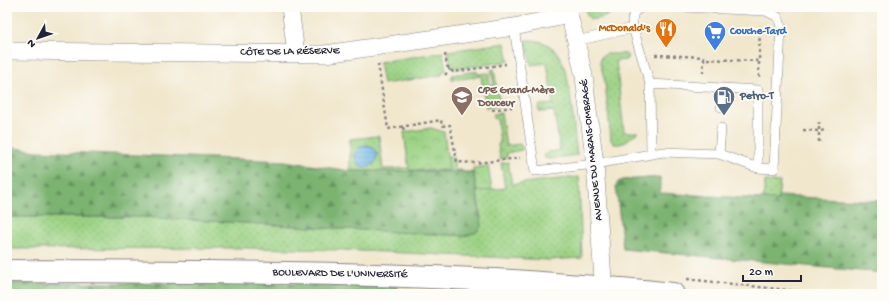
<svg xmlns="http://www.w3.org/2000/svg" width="889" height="301" font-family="'Gochi Hand',sans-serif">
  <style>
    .grass { fill: url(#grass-dots); stroke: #5e7a5f; fill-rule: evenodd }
    .forest { fill: url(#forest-firs); stroke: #4f6a56 }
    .park { fill: url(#park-crowns); stroke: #5e7a5f }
    .water { fill: url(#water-rules); stroke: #486d91 }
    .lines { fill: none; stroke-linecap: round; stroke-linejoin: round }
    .service-casing { stroke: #8a8484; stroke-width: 10 }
    .minor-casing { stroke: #8a8484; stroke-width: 18 }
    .primary-casing { stroke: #8a8484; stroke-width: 24 }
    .path { stroke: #8a8484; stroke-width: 2.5; stroke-dasharray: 3 3; stroke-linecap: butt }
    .service { stroke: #fff; stroke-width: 9 }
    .minor { stroke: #fff; stroke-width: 17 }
    .primary { stroke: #fff; stroke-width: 22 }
    .labels { text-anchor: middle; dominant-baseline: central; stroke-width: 3.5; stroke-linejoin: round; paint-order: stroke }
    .food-label { font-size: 11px; font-weight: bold; fill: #c56008; stroke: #fdfcf7; text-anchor: end }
    .shop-label { font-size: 11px; font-weight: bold; fill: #366cbe; stroke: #fdfcf7; text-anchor: start }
    .street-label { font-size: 11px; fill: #22223b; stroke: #fdfcf7 }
    .education-label { font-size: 11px; font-weight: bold; fill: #785e54; stroke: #fdfcf7; text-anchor: start }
    .service-label { font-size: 11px; font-weight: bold; fill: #4e5e75; stroke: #fdfcf7; text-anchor: start }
  </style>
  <defs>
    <pattern id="grass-dots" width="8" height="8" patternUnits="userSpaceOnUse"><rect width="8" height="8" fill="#9bd183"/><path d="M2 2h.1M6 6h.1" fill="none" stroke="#85b372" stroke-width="1.8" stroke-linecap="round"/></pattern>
    <pattern id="forest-firs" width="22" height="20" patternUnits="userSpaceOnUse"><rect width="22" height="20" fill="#7cb371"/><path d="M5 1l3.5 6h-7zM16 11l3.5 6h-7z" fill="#65915e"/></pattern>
    <pattern id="park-crowns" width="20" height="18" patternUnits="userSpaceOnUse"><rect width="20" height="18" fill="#9bd183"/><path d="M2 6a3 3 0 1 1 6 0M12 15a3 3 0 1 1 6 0" fill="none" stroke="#85b372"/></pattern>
    <pattern id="water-rules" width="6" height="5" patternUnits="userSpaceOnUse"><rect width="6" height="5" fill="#6eb8e7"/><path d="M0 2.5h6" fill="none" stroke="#5a95bc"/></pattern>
  </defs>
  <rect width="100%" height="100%" fill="#fdfcf7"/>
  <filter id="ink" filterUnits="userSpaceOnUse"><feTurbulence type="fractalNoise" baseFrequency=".025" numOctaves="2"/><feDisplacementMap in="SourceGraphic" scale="8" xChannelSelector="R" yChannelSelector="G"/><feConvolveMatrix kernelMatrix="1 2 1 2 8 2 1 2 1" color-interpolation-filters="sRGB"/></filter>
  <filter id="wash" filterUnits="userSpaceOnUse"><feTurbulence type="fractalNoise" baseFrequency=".012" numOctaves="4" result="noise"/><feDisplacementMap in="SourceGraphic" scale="16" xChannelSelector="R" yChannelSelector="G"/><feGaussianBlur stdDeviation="0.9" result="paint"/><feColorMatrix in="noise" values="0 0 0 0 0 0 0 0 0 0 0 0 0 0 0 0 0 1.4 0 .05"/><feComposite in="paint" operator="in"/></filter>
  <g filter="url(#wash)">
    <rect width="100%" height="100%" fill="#f1e7cd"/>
    <path class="grass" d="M 585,7 L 612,7 C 612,17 598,20 590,19 L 587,15 Z
      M 526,40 C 566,38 568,79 572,109 C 574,124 575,140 577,155 L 549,159 L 545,158 L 544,155 L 548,152 L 560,150 L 554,111 L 542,112 L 539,111 L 538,108 L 540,105 L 553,104 L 547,63 L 531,65 Z
      M 505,43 L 509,61 L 456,69 L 450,64 L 448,51 Z
      M 443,52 L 446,71 L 442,71 L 442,75 L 383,84 L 379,62 Z
      M 606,54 L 626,54 L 628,56 L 626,60 L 616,61 L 624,132 L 638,132 L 625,142 L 620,144 L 614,144 L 611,140 L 605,82 L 600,62 L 601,57 Z
      M 494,69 L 500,106 L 486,108 L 481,76 L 452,80 L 452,75 L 477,71 L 477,74 L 489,73 L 490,86 L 494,85 L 491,70 Z
      M 501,113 L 506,146 L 520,144 L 522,147 L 522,150 L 507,153 L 507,158 L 500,159 L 498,144 L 500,143 L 497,119 L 493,118 L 493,114 Z
      M 379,136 L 383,169 L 409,168 L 409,170 L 448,170 L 447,156 L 453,157 L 455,170 L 462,170 L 462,172 L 350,171 L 350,139 ZM 368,145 L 374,149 L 375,163 C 366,171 353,164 356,152 Z
      M 508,162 L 512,184 L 579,177 L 582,258 L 549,260 L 343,250 L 246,248 L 7,249 L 7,217 L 141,217 L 465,236 L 482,225 L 477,191 L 505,188 L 501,163 Z
      M 765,181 L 780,182 L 778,200 L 763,199 Z"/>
    <path class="forest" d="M 7,147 L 38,151 L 285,161 L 350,171 L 473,172 L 482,225 L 477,232 L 465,236 L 141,217 L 7,217 Z
      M 660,177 L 660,193 L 778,200 L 778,196 L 882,201 L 882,273 L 623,249 L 616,186 L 618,182 L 623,180 Z
      M 7,283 L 272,283 L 397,286 L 396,293 L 366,294 L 161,293 L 7,294 Z"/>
    <path class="park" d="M 431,128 L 444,132 L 449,170 L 409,170 L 404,132 Z
      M 488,166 L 492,190 L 477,191 L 473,168 Z"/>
    <path class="water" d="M355 156a11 11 0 1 1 22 0a11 11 0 1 1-22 0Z"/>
  </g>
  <g filter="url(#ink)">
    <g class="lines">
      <g class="service-casing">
        <path id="service" d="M 514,27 L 535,171 L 595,164 L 663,152 L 719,154 L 758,168 L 774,169 L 781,28 L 780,22 L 778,17 L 766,11 L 684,7
          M 633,28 L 632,20 L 634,12 L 642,7
          M 576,41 L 633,28 L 650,84 L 651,154
          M 650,84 L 758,90 L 758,168
          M 721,107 L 723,89
          M 719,154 L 721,128"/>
      </g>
      <g class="minor-casing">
        <path id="minor" d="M 290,7 L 296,54
          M 567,7 L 576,41 L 584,76 L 587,102 L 595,164 L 604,294
          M 7,51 L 325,54 L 514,27 L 569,15"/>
      </g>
      <g class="primary-casing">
        <path id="primary" d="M 7,271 C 176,272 344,271 513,281 C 566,285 620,288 673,294"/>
      </g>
      <path class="path" d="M 445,54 L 447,66 L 453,72 L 506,64
        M 655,55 L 704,57 L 704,59 L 759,61 L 760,25
        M 378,64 L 388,129 L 441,120 L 442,126 L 450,125 L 457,162 L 476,163 L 520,158
        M 703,73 L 704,59
        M 445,75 L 450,69
        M 759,77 L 759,61
        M 492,110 L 512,107
        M 403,127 L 404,132
        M 803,130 L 819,131 L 827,130
        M 819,142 L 819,122
        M 687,279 L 823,294"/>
      <use href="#service" class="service"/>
      <use href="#minor" class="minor"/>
      <use href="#primary" class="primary"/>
    </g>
  </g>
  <defs>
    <g id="restaurant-pin" transform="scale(1.15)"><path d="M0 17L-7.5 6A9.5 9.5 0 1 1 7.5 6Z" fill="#e8710a" stroke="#fdfcf7"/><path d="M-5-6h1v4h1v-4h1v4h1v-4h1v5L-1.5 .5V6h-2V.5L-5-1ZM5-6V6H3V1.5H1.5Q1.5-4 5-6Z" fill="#fff"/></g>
    <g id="supermarket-pin" transform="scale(1.15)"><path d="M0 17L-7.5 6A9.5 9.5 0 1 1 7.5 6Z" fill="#3f7fe0" stroke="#fdfcf7"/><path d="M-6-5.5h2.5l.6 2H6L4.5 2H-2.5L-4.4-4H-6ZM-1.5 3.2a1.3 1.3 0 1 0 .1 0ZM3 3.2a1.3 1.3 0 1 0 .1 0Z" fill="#fff"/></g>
    <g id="school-pin" transform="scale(1.15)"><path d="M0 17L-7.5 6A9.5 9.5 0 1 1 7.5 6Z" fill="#8d6e63" stroke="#fdfcf7"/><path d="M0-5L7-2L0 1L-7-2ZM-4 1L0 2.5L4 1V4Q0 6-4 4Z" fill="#fff"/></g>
    <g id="fuel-pin" transform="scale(1.15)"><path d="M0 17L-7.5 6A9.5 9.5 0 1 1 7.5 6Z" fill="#5c6f8a" stroke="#fdfcf7"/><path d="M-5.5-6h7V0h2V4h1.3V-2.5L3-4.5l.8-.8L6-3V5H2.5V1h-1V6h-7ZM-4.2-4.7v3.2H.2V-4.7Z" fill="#fff"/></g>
  </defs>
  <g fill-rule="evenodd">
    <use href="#restaurant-pin" x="666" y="29"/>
    <use href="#supermarket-pin" x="715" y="32"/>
    <use href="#school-pin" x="462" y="97"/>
    <use href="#fuel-pin" x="724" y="97"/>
  </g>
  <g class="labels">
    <g class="food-label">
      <text x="650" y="29">McDonald's</text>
    </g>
    <g class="shop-label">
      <text x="730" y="32">Couche-Tard</text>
    </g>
    <g class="street-label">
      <text transform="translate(290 52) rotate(-1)">CÔTE DE LA RÉSERVE</text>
      <text transform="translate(592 150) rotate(-96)">AVENUE DU MARAIS-OMBRAGÉ</text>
      <text transform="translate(340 274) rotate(1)">BOULEVARD DE L'UNIVERSITÉ</text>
    </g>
    <g class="education-label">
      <text x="478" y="91">CPE Grand-Mère<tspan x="478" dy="13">Douceur</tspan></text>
    </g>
    <g class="service-label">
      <text x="740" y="97">Petro-T</text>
    </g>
  </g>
  <rect width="889" height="301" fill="none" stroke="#fdfcf7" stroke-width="24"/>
  <g transform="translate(38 38) rotate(230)" stroke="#fdfcf7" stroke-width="3" paint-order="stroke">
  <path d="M0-3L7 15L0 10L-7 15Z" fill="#22223b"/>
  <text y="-6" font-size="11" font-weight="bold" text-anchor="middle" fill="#22223b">N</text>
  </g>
  <path d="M743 275v6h58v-6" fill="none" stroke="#22223b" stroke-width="2"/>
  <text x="749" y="275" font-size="12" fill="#22223b" stroke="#fdfcf7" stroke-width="3" paint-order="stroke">20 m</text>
</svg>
